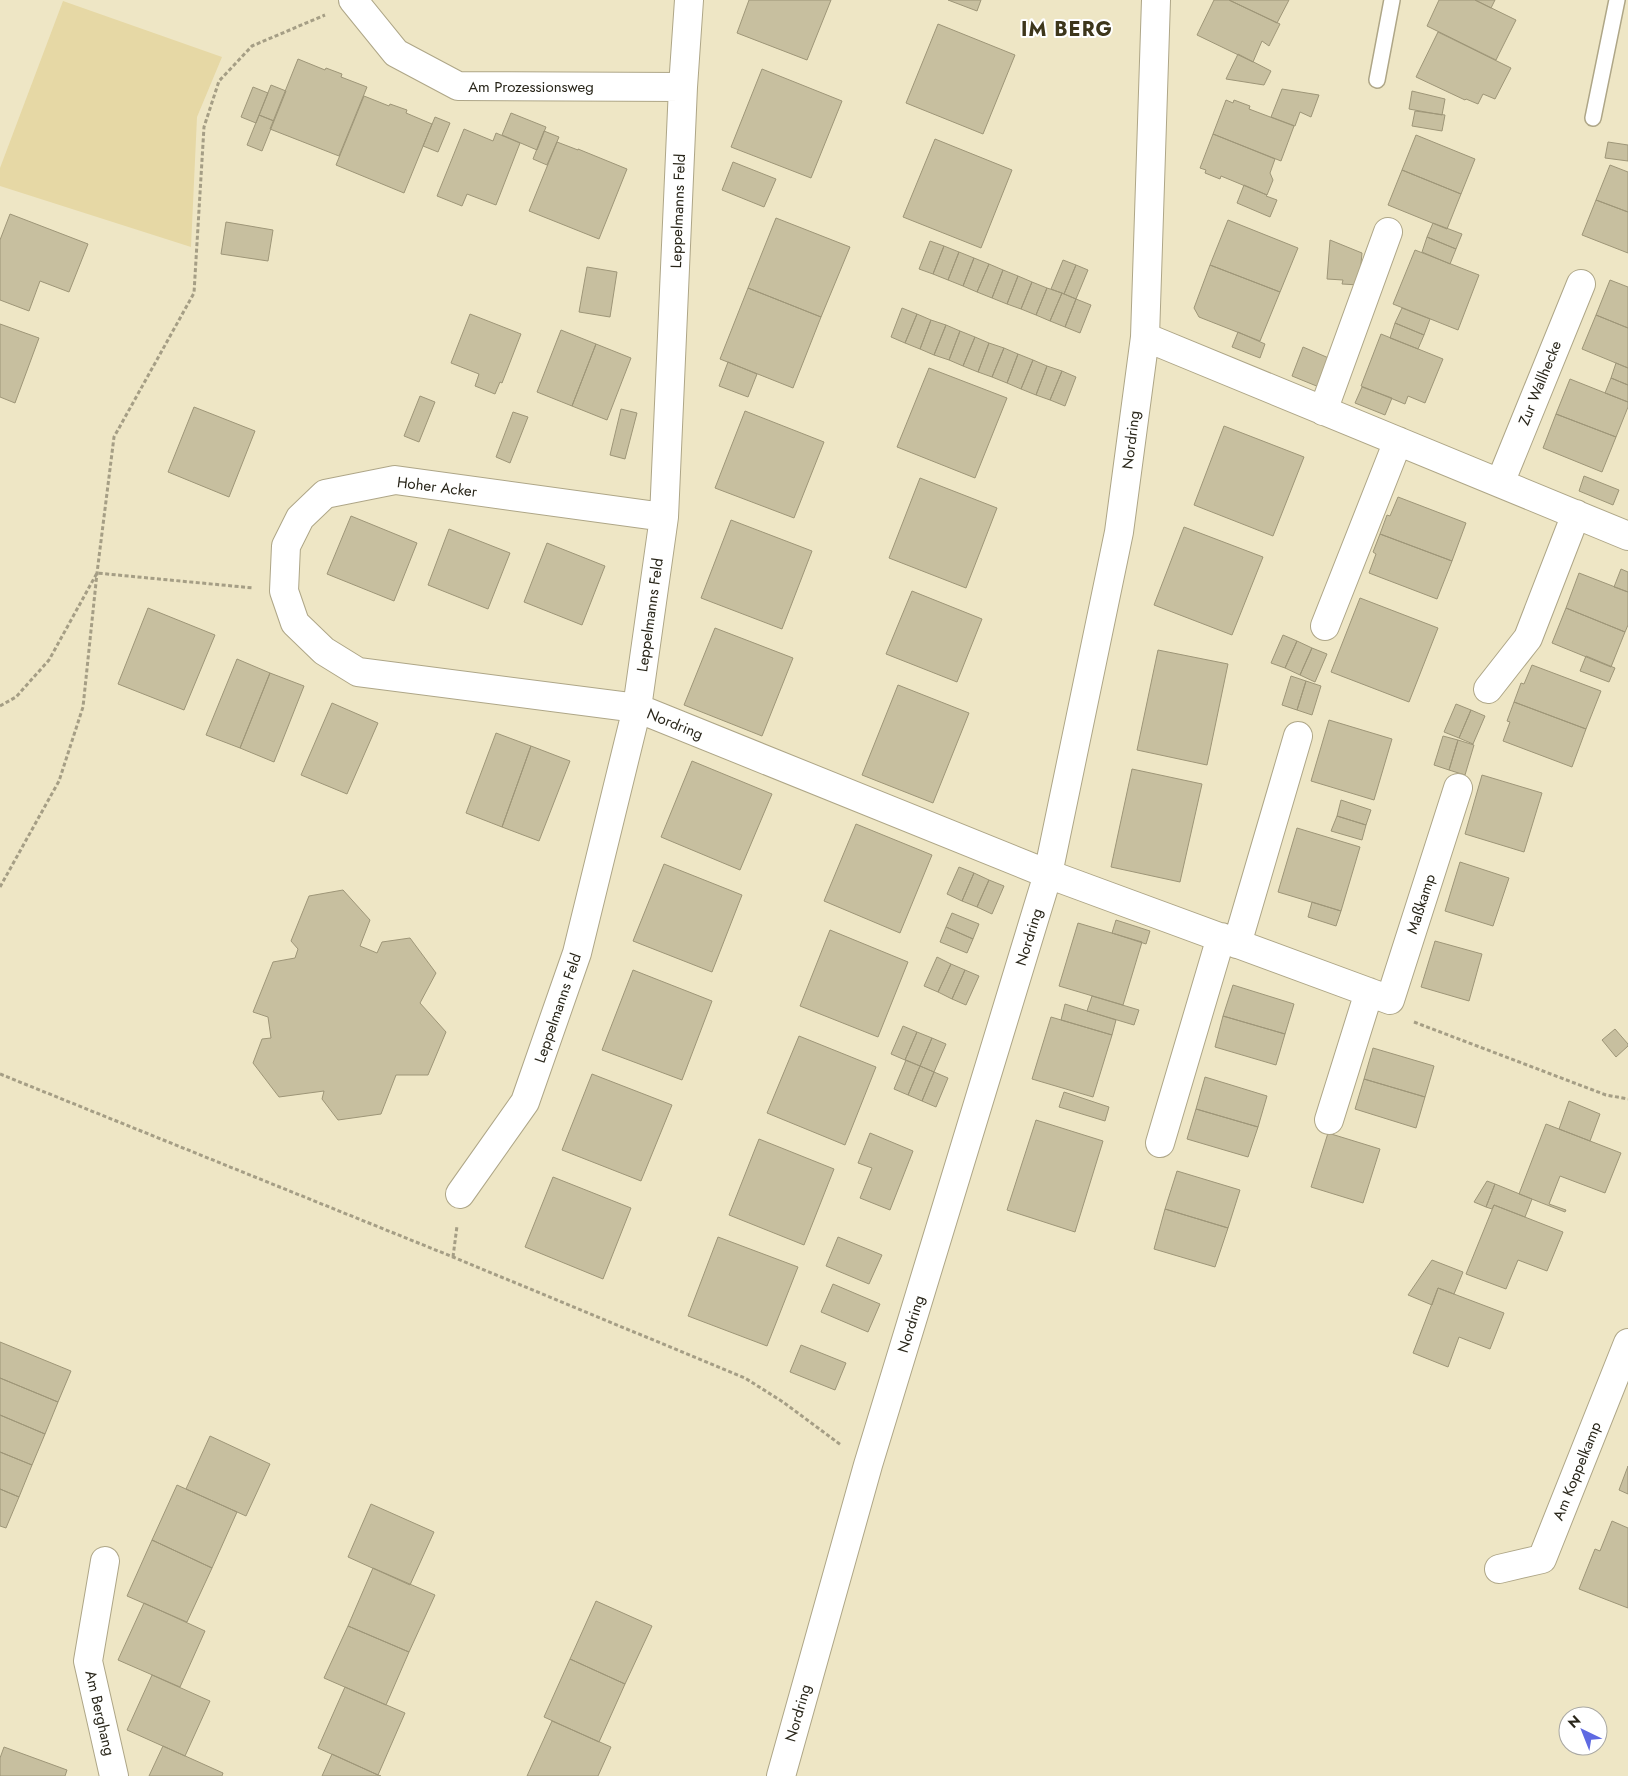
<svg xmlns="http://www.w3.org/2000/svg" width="1628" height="1776" font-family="Jost,sans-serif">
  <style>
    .green { fill: #e6d8a5 }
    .building { fill: #c7bf9f; stroke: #9e9678 }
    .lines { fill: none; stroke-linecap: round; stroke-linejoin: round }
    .service-casing { stroke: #aea687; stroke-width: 18 }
    .minor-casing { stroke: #aea687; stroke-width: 30 }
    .path { stroke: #a59e85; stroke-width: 3; stroke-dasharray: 4 2.5; stroke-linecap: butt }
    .service { stroke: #fff; stroke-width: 15 }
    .minor { stroke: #fff; stroke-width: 28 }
    .labels { text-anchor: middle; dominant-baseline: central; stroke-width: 4; stroke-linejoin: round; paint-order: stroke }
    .street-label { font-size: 15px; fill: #29261a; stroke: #fff }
    .district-label { font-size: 20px; font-weight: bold; letter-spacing: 1px; fill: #3d361b; stroke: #fff }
  </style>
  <rect width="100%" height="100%" fill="#eee6c5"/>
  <path class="green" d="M 63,1 L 222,57 L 197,117 L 191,247 L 0,186 L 0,168 Z"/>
  <path class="building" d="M 749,0 L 831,0 L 807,60 L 737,33 Z
    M 948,0 L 981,0 L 977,11 Z
    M 1214,0 L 1229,0 L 1280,24 L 1269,46 L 1262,41 L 1253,62 L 1197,35 Z
    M 1229,0 L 1289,0 L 1277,23 Z
    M 1439,0 L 1475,0 L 1516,20 L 1496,60 L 1427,26 Z
    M 1475,0 L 1495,0 L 1491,8 Z
    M 938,24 L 1015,55 L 983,134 L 906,103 Z
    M 1438,32 L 1511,68 L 1495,99 L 1483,94 L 1478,104 L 1466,99 L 1465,100 L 1416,77 Z
    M 1238,54 L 1271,71 L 1264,85 L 1226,79 Z
    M 298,59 L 325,70 L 326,68 L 342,74 L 341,77 L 367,87 L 339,156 L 270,129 Z
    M 762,69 L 842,101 L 811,178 L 731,147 Z
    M 271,85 L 286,91 L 274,121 L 259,115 Z
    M 253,87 L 268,93 L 256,123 L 241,117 Z
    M 1282,89 L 1319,95 L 1311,117 L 1300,112 L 1295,126 L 1271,117 Z
    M 1412,91 L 1445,99 L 1442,115 L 1409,109 Z
    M 364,96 L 389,106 L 390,104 L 407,110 L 406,113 L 432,124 L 404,193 L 336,165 Z
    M 1226,100 L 1233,103 L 1234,100 L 1250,106 L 1249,109 L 1294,126 L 1281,161 L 1213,134 Z
    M 1415,111 L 1445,115 L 1442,131 L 1412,126 Z
    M 511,113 L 546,127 L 537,150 L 502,135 Z
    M 259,115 L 274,121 L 262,151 L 247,145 Z
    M 435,117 L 450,123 L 438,152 L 423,146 Z
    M 464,129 L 493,141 L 496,133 L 520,143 L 496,205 L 467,194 L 462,206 L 437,196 Z
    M 544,131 L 559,137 L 547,165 L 533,159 Z
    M 1213,134 L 1275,159 L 1270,173 L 1273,180 L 1267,195 L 1221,176 L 1220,179 L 1205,173 L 1206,170 L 1200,168 Z
    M 1416,135 L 1475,159 L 1461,194 L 1402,170 Z
    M 935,139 L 1012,170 L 981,248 L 903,217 Z
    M 557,142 L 578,150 L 578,149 L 627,169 L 599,239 L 529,211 Z
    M 1608,142 L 1628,145 L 1628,161 L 1605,158 Z
    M 733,162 L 776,179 L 764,207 L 722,190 Z
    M 1610,165 L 1628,172 L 1628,212 L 1596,200 Z
    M 1402,170 L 1461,194 L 1447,229 L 1388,205 Z
    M 1244,185 L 1267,195 L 1266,196 L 1277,200 L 1270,217 L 1237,203 Z
    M 1596,200 L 1628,212 L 1628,253 L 1582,235 Z
    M 10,214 L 88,244 L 69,292 L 40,281 L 29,311 L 0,300 L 0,240 Z
    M 776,218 L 850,247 L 821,317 L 748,288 Z
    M 1228,220 L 1298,248 L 1280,292 L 1210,265 Z
    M 226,222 L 273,230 L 268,261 L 221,254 Z
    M 1433,223 L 1462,234 L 1456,249 L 1427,237 Z
    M 1427,237 L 1456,249 L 1450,264 L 1422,252 Z
    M 1330,240 L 1362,253 L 1359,285 L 1342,284 L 1343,280 L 1327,279 Z
    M 930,241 L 944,246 L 933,274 L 919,269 Z
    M 944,246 L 959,252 L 948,280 L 933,274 Z
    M 1415,250 L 1479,275 L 1458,330 L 1393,304 Z
    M 959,252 L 974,258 L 963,286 L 948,280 Z
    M 974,258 L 989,264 L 977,292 L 963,286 Z
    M 1063,260 L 1076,265 L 1064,294 L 1051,289 Z
    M 989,264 L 1003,270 L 992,298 L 977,292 Z
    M 1076,265 L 1088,270 L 1076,299 L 1064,294 Z
    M 1210,265 L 1280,292 L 1260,341 L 1199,317 L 1194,308 Z
    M 587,267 L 617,272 L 610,317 L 579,312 Z
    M 1003,270 L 1018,276 L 1007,304 L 992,298 Z
    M 1018,276 L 1032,282 L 1021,309 L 1007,304 Z
    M 1610,280 L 1628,287 L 1628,328 L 1596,315 Z
    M 1032,282 L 1047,288 L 1036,315 L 1021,309 Z
    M 748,288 L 821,317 L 793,388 L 720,359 Z
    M 1047,288 L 1062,293 L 1050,321 L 1036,315 Z
    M 1062,293 L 1076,299 L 1065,327 L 1050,321 Z
    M 1076,299 L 1091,305 L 1080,333 L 1065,327 Z
    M 902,308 L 917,314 L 905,343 L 891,337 Z
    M 1402,308 L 1430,319 L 1424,335 L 1395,323 Z
    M 470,314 L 521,334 L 502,383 L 500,382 L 495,394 L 475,386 L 479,374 L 451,363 Z
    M 917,314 L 931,320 L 920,349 L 905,343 Z
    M 1596,315 L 1628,328 L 1628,368 L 1582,349 Z
    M 931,320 L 946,325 L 934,355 L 920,349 Z
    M 1395,323 L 1424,335 L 1418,349 L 1390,338 Z
    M 0,324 L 39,338 L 15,403 L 0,397 Z
    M 946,325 L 960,331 L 949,360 L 934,355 Z
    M 561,330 L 596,344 L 572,406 L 537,392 Z
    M 960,331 L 975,337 L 963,366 L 949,360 Z
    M 1238,332 L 1265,344 L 1260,358 L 1232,347 Z
    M 1381,334 L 1443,359 L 1425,403 L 1408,396 L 1405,404 L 1361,386 Z
    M 975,337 L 989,343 L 978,372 L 963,366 Z
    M 989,343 L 1004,348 L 992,377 L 978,372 Z
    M 596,344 L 631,358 L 607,420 L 572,406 Z
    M 1303,347 L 1331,359 L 1319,387 L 1292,376 Z
    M 1004,348 L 1018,354 L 1007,383 L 992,377 Z
    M 1018,354 L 1033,360 L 1021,389 L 1007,383 Z
    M 1033,360 L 1047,366 L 1036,395 L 1021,389 Z
    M 728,362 L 757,374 L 748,397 L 719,386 Z
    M 1616,363 L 1628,368 L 1628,385 L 1611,378 Z
    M 1047,366 L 1062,371 L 1050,400 L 1036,395 Z
    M 929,368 L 1007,398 L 975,478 L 897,447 Z
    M 1062,371 L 1076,377 L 1065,406 L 1050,400 Z
    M 1611,378 L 1628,385 L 1628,402 L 1605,393 Z
    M 1570,379 L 1628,402 L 1628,407 L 1616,437 L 1556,414 Z
    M 1362,387 L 1392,398 L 1385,415 L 1355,403 Z
    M 420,396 L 435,402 L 419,442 L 404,436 Z
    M 194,407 L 255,431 L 229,497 L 168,472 Z
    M 621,409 L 637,413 L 625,459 L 610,455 Z
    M 745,411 L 824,442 L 794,518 L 715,488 Z
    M 513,412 L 528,417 L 510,463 L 496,457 Z
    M 1556,414 L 1616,437 L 1602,472 L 1543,448 Z
    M 1224,426 L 1304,457 L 1273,536 L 1194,505 Z
    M 1584,476 L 1619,490 L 1613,505 L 1579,491 Z
    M 920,478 L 997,508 L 966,588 L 889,558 Z
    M 1398,497 L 1466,523 L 1452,561 L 1380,534 L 1387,515 L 1390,516 Z
    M 351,516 L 417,543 L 394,601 L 327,574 Z
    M 731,520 L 812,551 L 782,629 L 701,598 Z
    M 1184,527 L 1263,557 L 1232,635 L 1154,605 Z
    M 449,529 L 510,553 L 488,609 L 428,585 Z
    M 1380,534 L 1452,561 L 1437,599 L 1369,573 L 1376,554 L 1373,552 Z
    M 547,543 L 605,566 L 582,625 L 524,602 Z
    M 1621,569 L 1628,572 L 1628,592 L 1614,587 Z
    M 1579,573 L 1628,592 L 1628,625 L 1625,632 L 1566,608 Z
    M 912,591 L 982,619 L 957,682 L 886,654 Z
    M 1360,598 L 1438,628 L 1409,702 L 1331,672 Z
    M 148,608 L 215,635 L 184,710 L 118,684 Z
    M 1566,608 L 1625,632 L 1611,667 L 1552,643 Z
    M 715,628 L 793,658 L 762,736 L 684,705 Z
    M 1283,635 L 1297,641 L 1285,668 L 1271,663 Z
    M 1297,641 L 1312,648 L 1300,675 L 1285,668 Z
    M 1312,648 L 1327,654 L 1315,682 L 1300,675 Z
    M 1158,650 L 1228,664 L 1207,765 L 1137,750 Z
    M 1586,656 L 1615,668 L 1609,682 L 1580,671 Z
    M 237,659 L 270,673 L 240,748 L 206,735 Z
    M 1532,665 L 1601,691 L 1586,729 L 1514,702 L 1521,683 L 1524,684 Z
    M 270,673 L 304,686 L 274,762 L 240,748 Z
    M 1291,676 L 1306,681 L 1297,710 L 1282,705 Z
    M 1306,681 L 1321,686 L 1312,715 L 1297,710 Z
    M 898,685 L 969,713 L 933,803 L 862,775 Z
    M 1514,702 L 1586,729 L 1572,767 L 1503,741 L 1510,722 L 1507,721 Z
    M 332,703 L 378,723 L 347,794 L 301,775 Z
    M 1456,704 L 1471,710 L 1459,738 L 1444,732 Z
    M 1471,710 L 1485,716 L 1473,744 L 1459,738 Z
    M 1329,720 L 1392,739 L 1374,800 L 1311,781 Z
    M 496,733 L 531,746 L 502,827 L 466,813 Z
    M 1443,736 L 1458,740 L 1449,770 L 1434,765 Z
    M 1458,740 L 1474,745 L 1465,775 L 1449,770 Z
    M 531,746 L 570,761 L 539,841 L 502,827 Z
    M 692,761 L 772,794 L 740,870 L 661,837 Z
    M 1132,769 L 1202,784 L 1180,882 L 1111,867 Z
    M 1482,775 L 1542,793 L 1524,852 L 1465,834 Z
    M 1341,800 L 1371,810 L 1366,825 L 1337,816 Z
    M 1337,816 L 1366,825 L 1362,840 L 1331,831 Z
    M 856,824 L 932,855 L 900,933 L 824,901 Z
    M 1297,828 L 1360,847 L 1341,911 L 1278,892 Z
    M 1460,862 L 1509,878 L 1493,926 L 1445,911 Z
    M 664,864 L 742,895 L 712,972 L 633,941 Z
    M 959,867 L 974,873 L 962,901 L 947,894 Z
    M 974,873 L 989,880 L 977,907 L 962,901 Z
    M 989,880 L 1004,886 L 992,914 L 977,907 Z
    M 343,890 L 370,920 L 360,946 L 377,953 L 382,942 L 410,938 L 436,973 L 420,1003 L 446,1032 L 428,1075 L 396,1075 L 381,1114 L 338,1120 L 322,1099 L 324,1091 L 279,1097 L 253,1063 L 262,1039 L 271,1038 L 268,1017 L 253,1012 L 273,962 L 295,958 L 298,949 L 291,941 L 309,896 Z
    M 1312,902 L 1341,911 L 1336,926 L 1308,917 Z
    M 952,913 L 979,924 L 973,939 L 946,927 Z
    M 1116,920 L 1150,931 L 1146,944 L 1112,933 Z
    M 1078,923 L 1142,942 L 1123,1005 L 1059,986 Z
    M 946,927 L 973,939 L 967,953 L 940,942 Z
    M 830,930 L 908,962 L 878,1037 L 800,1006 Z
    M 1435,941 L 1482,954 L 1469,1001 L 1421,987 Z
    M 937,957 L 951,964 L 938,992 L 924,986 Z
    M 951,964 L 965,970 L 952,999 L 938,992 Z
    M 633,970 L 712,1001 L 682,1080 L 602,1050 Z
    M 965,970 L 979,976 L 966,1005 L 952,999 Z
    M 1233,985 L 1294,1004 L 1285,1034 L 1223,1016 Z
    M 1092,996 L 1139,1010 L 1134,1025 L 1087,1011 Z
    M 1065,1004 L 1116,1020 L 1112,1035 L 1061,1020 Z
    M 1223,1016 L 1285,1034 L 1276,1065 L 1215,1047 Z
    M 1051,1017 L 1112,1035 L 1093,1097 L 1032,1079 Z
    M 903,1026 L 917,1032 L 905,1060 L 891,1054 Z
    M 1615,1029 L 1628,1044 L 1628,1046 L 1616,1057 L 1602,1040 Z
    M 917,1032 L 932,1038 L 920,1066 L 905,1060 Z
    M 799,1036 L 876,1067 L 845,1145 L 767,1113 Z
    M 932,1038 L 946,1044 L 934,1072 L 920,1066 Z
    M 1373,1048 L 1434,1066 L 1425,1097 L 1364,1079 Z
    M 906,1060 L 920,1066 L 908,1095 L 894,1089 Z
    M 920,1066 L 934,1072 L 922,1101 L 908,1095 Z
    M 934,1072 L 948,1078 L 936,1107 L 922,1101 Z
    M 592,1074 L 672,1105 L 641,1181 L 562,1150 Z
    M 1205,1077 L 1267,1096 L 1258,1127 L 1196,1109 Z
    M 1364,1079 L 1425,1097 L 1416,1128 L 1355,1109 Z
    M 1064,1092 L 1109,1107 L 1105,1121 L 1059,1107 Z
    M 1569,1101 L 1600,1114 L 1590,1141 L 1559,1129 Z
    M 1196,1109 L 1258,1127 L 1248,1157 L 1187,1139 Z
    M 1036,1120 L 1103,1141 L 1075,1232 L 1007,1210 Z
    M 1546,1124 L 1621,1153 L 1605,1193 L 1560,1176 L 1549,1204 L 1566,1210 L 1565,1212 L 1519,1194 Z
    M 870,1133 L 913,1151 L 890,1210 L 860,1198 L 872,1168 L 858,1163 Z
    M 1328,1133 L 1380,1149 L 1363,1203 L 1311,1187 Z
    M 759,1139 L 834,1169 L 804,1245 L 729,1215 Z
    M 1177,1171 L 1240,1190 L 1228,1228 L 1165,1209 Z
    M 553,1177 L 631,1208 L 603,1279 L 525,1247 Z
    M 1487,1181 L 1495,1184 L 1486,1207 L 1474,1202 Z
    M 1495,1184 L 1532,1199 L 1525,1217 L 1494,1205 L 1492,1209 L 1486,1207 Z
    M 1494,1205 L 1563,1232 L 1547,1271 L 1518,1260 L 1506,1289 L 1466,1274 Z
    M 1165,1209 L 1228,1228 L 1215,1267 L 1154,1249 Z
    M 718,1237 L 798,1267 L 767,1346 L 688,1316 Z
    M 838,1237 L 882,1255 L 869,1284 L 826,1266 Z
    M 1432,1260 L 1463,1272 L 1454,1294 L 1438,1288 L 1432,1305 L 1408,1295 Z
    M 833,1284 L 880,1304 L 868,1332 L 821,1312 Z
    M 1438,1288 L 1504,1313 L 1490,1349 L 1459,1337 L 1448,1367 L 1413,1353 Z
    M 0,1342 L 71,1371 L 58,1402 L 0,1378 Z
    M 801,1345 L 846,1363 L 835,1390 L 790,1372 Z
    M 0,1378 L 58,1402 L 45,1434 L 0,1415 Z
    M 0,1415 L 45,1434 L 32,1465 L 0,1452 Z
    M 210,1436 L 270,1464 L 246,1516 L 186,1489 Z
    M 0,1452 L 32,1465 L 19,1497 L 0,1489 Z
    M 1628,1466 L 1628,1494 L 1619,1490 Z
    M 177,1485 L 237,1512 L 212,1568 L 152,1540 Z
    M 0,1489 L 19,1497 L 6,1528 L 0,1526 Z
    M 371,1504 L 434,1532 L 410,1585 L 348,1557 Z
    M 1612,1521 L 1628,1528 L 1628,1608 L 1579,1589 L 1595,1549 L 1600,1551 Z
    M 152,1540 L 212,1568 L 187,1622 L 127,1596 Z
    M 373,1568 L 435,1595 L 409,1652 L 348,1626 Z
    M 596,1601 L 652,1626 L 625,1684 L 570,1659 Z
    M 144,1603 L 205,1631 L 180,1687 L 118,1660 Z
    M 348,1626 L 409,1652 L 386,1705 L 324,1678 Z
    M 570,1659 L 625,1684 L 599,1742 L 544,1717 Z
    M 152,1675 L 210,1701 L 185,1756 L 127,1730 Z
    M 345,1687 L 405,1713 L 378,1775 L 318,1748 Z
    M 552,1721 L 611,1747 L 598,1776 L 527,1776 Z
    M 163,1746 L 223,1773 L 222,1776 L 149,1776 Z
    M 4,1747 L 67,1770 L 65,1776 L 0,1776 L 0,1758 Z
    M 332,1754 L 378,1775 L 381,1776 L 322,1776 Z"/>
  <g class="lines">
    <g class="service-casing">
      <path id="service" d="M 1377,80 L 1392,0
        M 1593,118 L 1617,0"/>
    </g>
    <g class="minor-casing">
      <path id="minor" d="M 353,0 L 396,53 L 458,86 L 683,87
        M 1145,337 L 1628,536
        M 1323,411 L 1388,232
        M 1500,483 L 1581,284
        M 664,517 L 395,480 L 325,494 L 300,518 L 286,546 L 284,591 L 295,623 L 324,651 L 358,672 L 637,708 L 1048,874 L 1390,1000 L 1458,788
        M 1325,626 L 1398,441
        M 1488,689 L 1528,638 L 1576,514
        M 1237,944 L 1298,736
        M 1329,1120 L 1369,992
        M 1160,1143 L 1221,937
        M 460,1194 L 525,1102 L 577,953 L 637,708 L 664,517 L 683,87 L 689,0
        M 105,1561 L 88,1661 L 114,1776
        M 1499,1569 L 1542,1559 L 1628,1343
        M 781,1776 L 868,1465 L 1048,874 L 1119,532 L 1145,337 L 1156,0"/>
    </g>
    <path class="path" d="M 0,706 L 16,697 L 49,660 L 97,573 L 253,588
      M 0,887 L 59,781 L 83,707 L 97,573 L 114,437 L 194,293 L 204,127 L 219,81 L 252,46 L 325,15
      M 1414,1022 L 1606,1095 L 1628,1099
      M 0,1074 L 453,1257 L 745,1378 L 783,1402 L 841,1445
      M 453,1257 L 457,1226"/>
    <use href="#service" class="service"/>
    <use href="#minor" class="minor"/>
  </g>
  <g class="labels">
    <g class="street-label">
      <text x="531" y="87">Am Prozessionsweg</text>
      <text transform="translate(678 211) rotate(-88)">Leppelmanns Feld</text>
      <text transform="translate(1540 383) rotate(-68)">Zur Wallhecke</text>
      <text transform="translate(1131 440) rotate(-83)">Nordring</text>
      <text transform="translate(437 487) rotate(7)">Hoher Acker</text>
      <text transform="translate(650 615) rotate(-82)">Leppelmanns Feld</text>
      <text transform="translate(675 724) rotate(22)">Nordring</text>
      <text transform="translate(1421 904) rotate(-72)">Maßkamp</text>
      <text transform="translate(1029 937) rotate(-73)">Nordring</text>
      <text transform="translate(558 1008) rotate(-71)">Leppelmanns Feld</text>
      <text transform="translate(911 1324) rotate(-73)">Nordring</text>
      <text transform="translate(1577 1471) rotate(-68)">Am Koppelkamp</text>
      <text transform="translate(100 1713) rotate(77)">Am Berghang</text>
      <text transform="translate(798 1713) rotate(-74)">Nordring</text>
    </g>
    <g class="district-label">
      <text x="1067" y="29">IM BERG</text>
    </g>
  </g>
  <g transform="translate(1583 1731) rotate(317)"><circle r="24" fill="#ffffff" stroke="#a9a8a3"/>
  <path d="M0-4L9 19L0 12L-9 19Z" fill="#5f6ae2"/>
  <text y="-8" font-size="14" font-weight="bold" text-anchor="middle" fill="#29261a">N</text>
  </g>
</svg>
